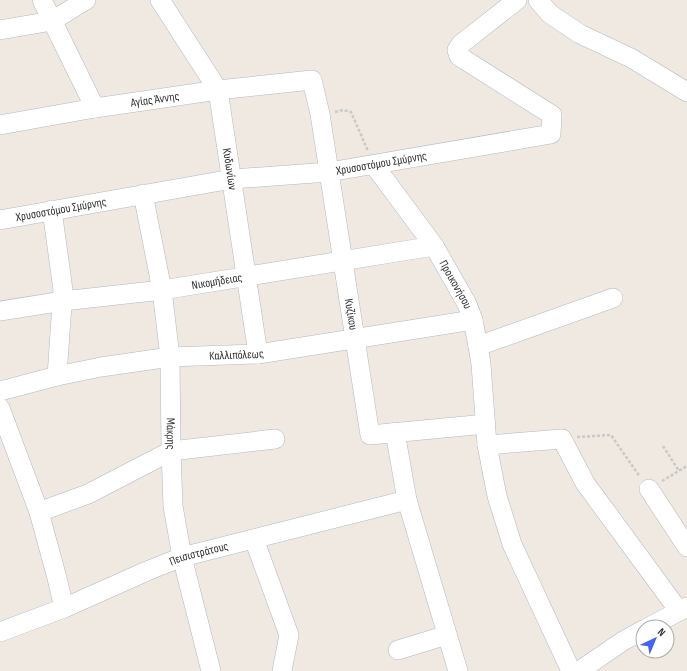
<svg xmlns="http://www.w3.org/2000/svg" width="687" height="671" font-family="'Sofia Sans Condensed',sans-serif">
  <style>
    .lines { fill: none; stroke-linecap: round; stroke-linejoin: round }
    .minor-casing { stroke: #b4b7c1; stroke-width: 20 }
    .path { stroke: #c9c9c9; stroke-width: 2.5; stroke-dasharray: 3 2; stroke-linecap: butt }
    .minor { stroke: #fff; stroke-width: 19 }
    .labels { text-anchor: middle; dominant-baseline: central; stroke-width: 3; stroke-linejoin: round; paint-order: stroke }
    .street-label { font-size: 12px; fill: #2e2e2e; stroke: #fff }
  </style>
  <rect width="100%" height="100%" fill="#efe9e1"/>
  <g class="lines">
    <g class="minor-casing">
      <g id="minor">
        <path d="M 42,0 L 95,108"/>
        <path id="s1" d="M 160,0 L 218,90 L 258,354"/>
        <path d="M 538,0 L 550,14 L 580,34 L 631,58 L 687,92"/>
        <path d="M 0,30 L 52,21 L 86,0"/>
        <path id="s2" d="M 0,125 L 95,108 L 218,90 L 312,80 L 320,114 L 370,435 L 486,424"/>
        <path id="s3" d="M 374,165 L 434,246 L 467,304 L 473,320 L 478,346 L 481,364 L 487,445 L 497,496 L 512,544 L 571,671"/>
        <path id="s4" d="M 143,194 L 162,290 L 170,357 L 171,451 L 173,506 L 182,557 L 211,671"/>
        <path d="M 52,210 L 63,290 L 57,376"/>
        <path id="s5" d="M 0,220 L 232,179 L 329,172 L 551,134 L 552,115 L 465,60 L 459,56 L 457,50 L 461,44 L 517,0"/>
        <path id="s6" d="M 0,311 L 63,301 L 162,290 L 434,246"/>
        <path d="M 478,346 L 613,298"/>
        <path id="s7" d="M 0,391 L 57,376 L 101,367 L 170,357 L 258,354 L 473,320"/>
        <path d="M 0,408 L 39,512 L 57,578 L 64,608"/>
        <path d="M 395,432 L 407,500 L 458,671"/>
        <path d="M 487,445 L 562,439 L 585,483 L 679,611"/>
        <path d="M 649,489 L 687,547"/>
        <path d="M 39,512 L 88,494 L 171,451 L 275,439"/>
        <path d="M 254,539 L 289,635 L 282,671"/>
        <path d="M 649,627 L 687,607"/>
        <path id="s8" d="M 0,632 L 64,608 L 147,571 L 182,557 L 407,500"/>
        <path d="M 398,650 L 447,635"/>
        <path d="M 579,671 L 623,641 L 643,630"/>
      </g>
    </g>
    <path class="path" d="M 335,112 L 343,110 L 351,112 L 368,151
      M 577,437 L 611,435 L 640,477
      M 663,446 L 679,471
      M 662,481 L 687,466"/>
    <use href="#minor" class="minor"/>
  </g>
  <g class="labels">
    <g class="street-label">
      <text stroke="none"><textPath href="#s2" startOffset="157">Αγίας Άννης</textPath></text>
      <text stroke="none"><textPath href="#s5" startOffset="386">Χρυσοστόμου Σμύρνης</textPath></text>
      <text stroke="none"><textPath href="#s1" startOffset="187">Κυδωνίων</textPath></text>
      <text stroke="none"><textPath href="#s5" startOffset="62">Χρυσοστόμου Σμύρνης</textPath></text>
      <text stroke="none"><textPath href="#s6" startOffset="219">Νικομήδειας</textPath></text>
      <text stroke="none"><textPath href="#s3" startOffset="145">Προικονήσου</textPath></text>
      <text stroke="none"><textPath href="#s2" startOffset="553">Κυζίκου</textPath></text>
      <text stroke="none"><textPath href="#s7" startOffset="240">Καλλιπόλεως</textPath></text>
      <text stroke="none"><textPath href="#s4" startOffset="242">Μάκρης</textPath></text>
      <text stroke="none"><textPath href="#s8" startOffset="214">Πεισιστράτους</textPath></text>
    </g>
  </g>
  <g transform="translate(655 639) rotate(44)"><circle r="19" fill="#ffffff" stroke="#ababab"/>
  <path d="M0-3L7 15L0 10L-7 15Z" fill="#4264fb"/>
  <text y="-6" font-size="11" font-weight="bold" text-anchor="middle" fill="#2e2e2e">N</text>
  </g>
</svg>
